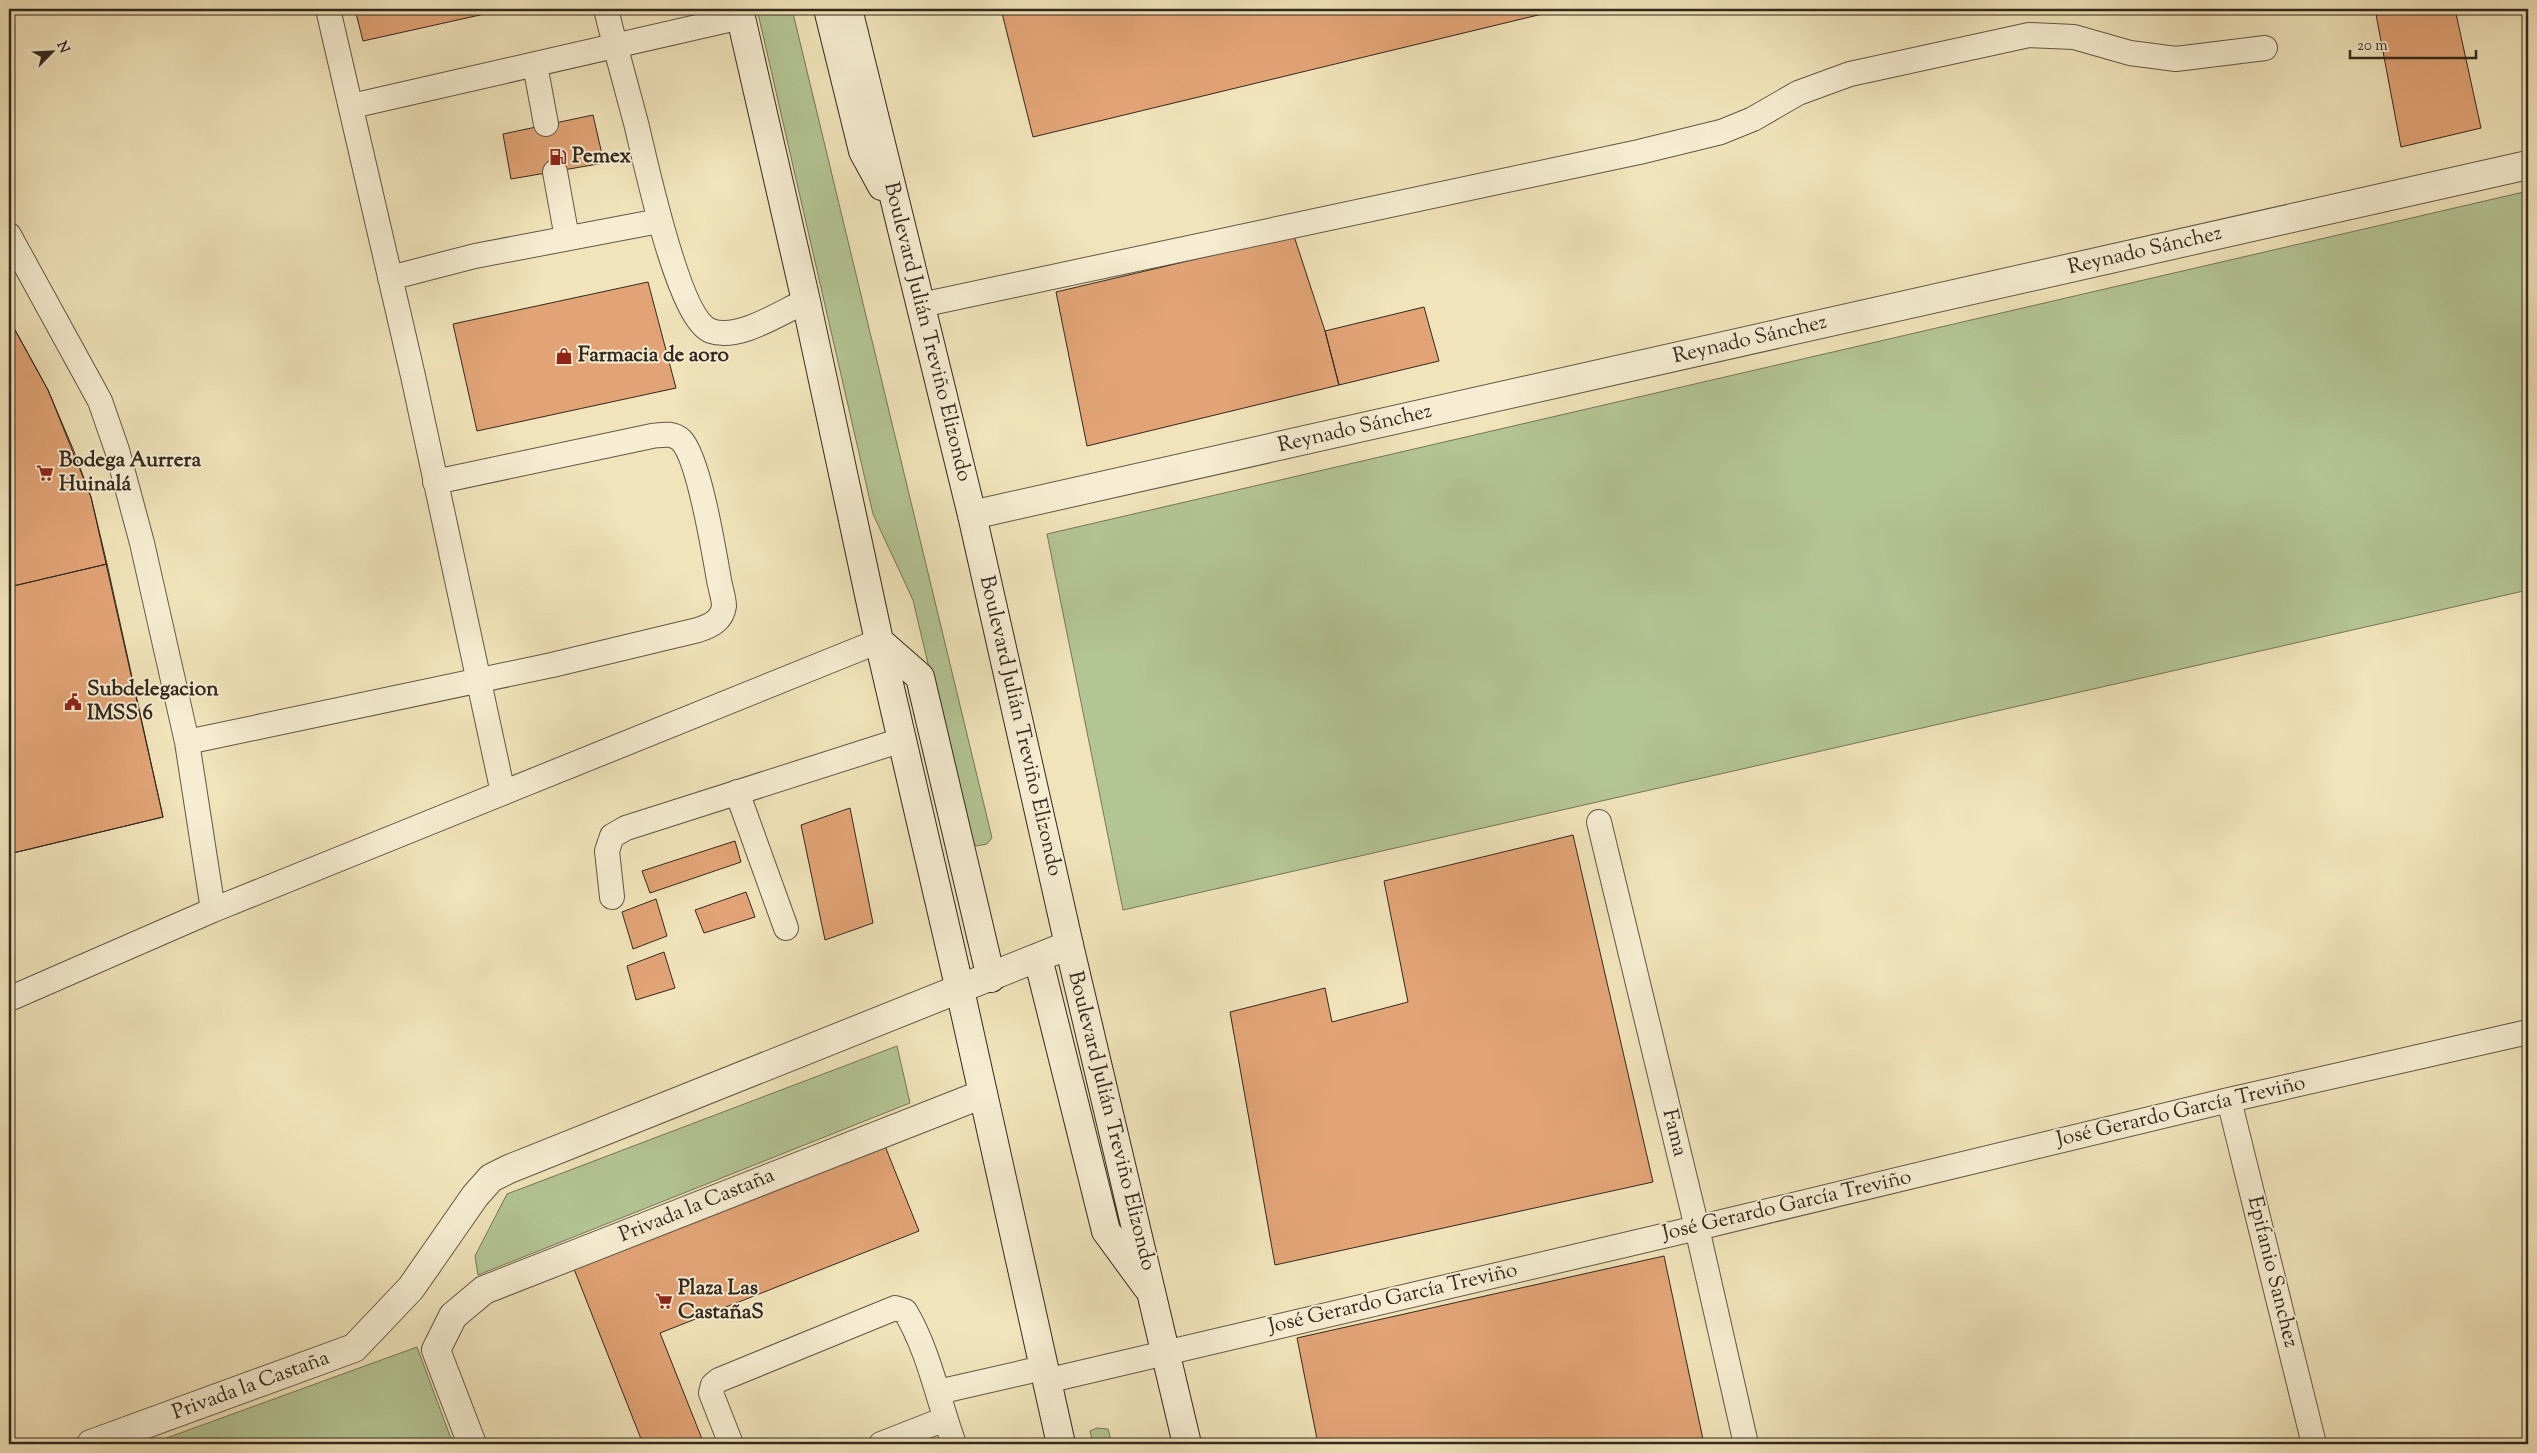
<svg xmlns="http://www.w3.org/2000/svg" width="2537" height="1453" font-family="'Sorts Mill Goudy',serif">
  <style>
    .green { fill: #b4c594; stroke: #74765a }
    .building { fill: #e2a476; stroke: #33281f }
    .lines { fill: none; stroke-linecap: round; stroke-linejoin: round }
    .lane-casing { stroke: #625746; stroke-width: 26 }
    .street-casing { stroke: #625746; stroke-width: 30 }
    .secondary-casing { stroke: #33281f; stroke-width: 30 }
    .lane { stroke: #f6edd2; stroke-width: 24 }
    .street { stroke: #f6edd2; stroke-width: 28 }
    .secondary { stroke: #f6edd2; stroke-width: 28 }
    .labels { text-anchor: middle; dominant-baseline: central; stroke-width: 4; stroke-linejoin: round; paint-order: stroke }
    .poi-label { font-size: 21px; font-weight: bold; fill: #33281f; stroke: #f6edd2; text-anchor: start }
    .street-label { font-size: 21px; fill: #33281f; stroke: #f6edd2 }
  </style>
  <rect width="100%" height="100%" fill="#f1e4ba"/>
  <filter id="stains"><feTurbulence type="fractalNoise" baseFrequency=".004" numOctaves="4"/><feColorMatrix values="0 0 0 0 .2 0 0 0 0 .09 0 0 0 0 .02 0 0 0 .5 -.17"/></filter>
  <radialGradient id="worn" r=".72"><stop offset=".6" stop-color="#630" stop-opacity="0"/><stop offset="1" stop-color="#630" stop-opacity=".3"/></radialGradient>
  <path class="green" d="M 757,9 L 792,9 L 992,838 L 987,844 L 977,846 L 970,842 L 913,600 L 873,514 Z
    M 2528,191 L 2528,590 L 1123,910 L 1047,534 Z
    M 897,1046 L 910,1103 L 478,1275 L 475,1256 L 507,1194 Z
    M 417,1347 L 453,1444 L 150,1444 Z
    M 1097,1428 L 1108,1429 L 1112,1444 L 1093,1444 L 1090,1431 Z"/>
  <path class="building" d="M 355,9 L 507,9 L 363,41 Z
    M 1001,9 L 1563,9 L 1033,137 Z
    M 2375,9 L 2455,9 L 2481,128 L 2401,147 Z
    M 593,115 L 604,163 L 511,179 L 503,134 Z
    M 1294,236 L 1325,331 L 1339,385 L 1087,446 L 1056,292 Z
    M 648,282 L 676,388 L 477,431 L 453,324 Z
    M 1424,307 L 1439,361 L 1339,385 L 1325,331 Z
    M 9,319 L 48,390 L 91,497 L 163,817 L 9,854 Z
    M 9,319 L 48,390 L 73,449 L 91,497 L 107,564 L 9,587 Z
    M 107,564 L 163,817 L 9,854 L 9,587 Z
    M 850,808 L 873,923 L 825,940 L 801,825 Z
    M 1573,835 L 1653,1182 L 1275,1265 L 1230,1012 L 1325,988 L 1332,1022 L 1408,1002 L 1384,881 Z
    M 735,841 L 741,862 L 650,893 L 642,871 Z
    M 746,892 L 755,917 L 704,933 L 695,910 Z
    M 656,899 L 667,936 L 633,949 L 622,912 Z
    M 664,952 L 675,988 L 636,1000 L 627,966 Z
    M 885,1146 L 919,1231 L 660,1333 L 704,1444 L 643,1444 L 574,1269 Z
    M 1664,1256 L 1704,1444 L 1318,1444 L 1297,1338 Z"/>
  <g class="lines">
    <g class="lane-casing">
      <path id="lane" d="M 328,9 L 413,376 L 503,793
        M 606,9 C 615,47 626,85 636,123 C 645,159 678,319 711,331 C 739,341 781,312 806,301
        M 535,65 L 546,124
        M 352,106 L 741,17
        M 555,172 L 567,238
        M 9,235 L 100,401 L 117,450 L 142,543 L 187,742 L 213,910
        M 390,278 L 475,256 L 659,221
        M 921,305 L 1639,152 L 1721,132 L 1753,119 L 1798,93 L 1850,74 L 2029,35 L 2074,37 L 2130,53 L 2176,59 L 2265,48
        M 187,742 L 552,665 L 698,630 C 710,626 722,621 724,606 C 724,598 720,587 719,580 C 714,552 699,458 681,440 C 672,432 662,435 652,436 L 435,482
        M 737,792 L 786,928
        M 1599,822 L 1697,1228 L 1746,1444
        M 612,897 L 607,851 L 612,836 L 626,828 L 902,740
        M 9,999 L 213,910 L 879,641
        M 2229,1100 L 2314,1444
        M 1046,1381 L 1697,1228 L 2229,1100 L 2528,1032
        M 938,1392 L 1043,1368
        M 731,1444 L 711,1393 L 713,1385 L 719,1380 L 895,1308 L 905,1311 C 929,1351 938,1400 954,1444
        M 881,1444 L 945,1419"/>
    </g>
    <g class="street-casing">
      <path id="street" d="M 972,515 L 2528,165
        M 91,1444 L 354,1348 L 411,1288 L 475,1196 L 491,1178 L 509,1169 L 1069,945
        M 472,1444 L 436,1350 L 453,1316 L 484,1290 L 983,1094"/>
    </g>
    <g class="secondary-casing">
      <path id="secondary" d="M 739,9 L 806,301 L 879,641 L 960,990 L 1061,1444
        M 828,9 L 863,151 L 882,186
        M 848,9 L 972,515 L 1069,945 L 1187,1444
        M 879,641 L 920,677 L 991,978
        M 1038,958 L 1106,1231 L 1147,1287"/>
    </g>
    <use href="#lane" class="lane"/>
    <use href="#street" class="street"/>
    <use href="#secondary" class="secondary"/>
  </g>
  <defs>
    <g id="fuel-bare" transform="scale(1.35)"><path d="M-5.5-6h7V0h2V4h1.3V-2.5L3-4.5l.8-.8L6-3V5H2.5V1h-1V6h-7ZM-4.2-4.7v3.2H.2V-4.7Z" fill="#8f2418" stroke="#f6edd2" stroke-width="2.5" paint-order="stroke"/></g>
    <g id="shop-bare" transform="scale(1.35)"><path d="M-5-2.5h2.3a2.7 3.5 0 0 1 5.4 0H5L5.5 6h-11ZM-1.5-2.5h3a1.5 2.3 0 0 0-3 0Z" fill="#8f2418" stroke="#f6edd2" stroke-width="2.5" paint-order="stroke"/></g>
    <g id="supermarket-bare" transform="scale(1.35)"><path d="M-6-5.5h2.5l.6 2H6L4.5 2H-2.5L-4.4-4H-6ZM-1.5 3.2a1.3 1.3 0 1 0 .1 0ZM3 3.2a1.3 1.3 0 1 0 .1 0Z" fill="#8f2418" stroke="#f6edd2" stroke-width="2.5" paint-order="stroke"/></g>
    <g id="civic-bare" transform="scale(1.35)"><path d="M-.6-6.5H3V-4.5H.6V-3L4-1V1h2V6H-6V1h2V-1L-.6-3ZM-1.2 2.5V6h2.4V2.5Z" fill="#8f2418" stroke="#f6edd2" stroke-width="2.5" paint-order="stroke"/></g>
  </defs>
  <g fill-rule="evenodd">
    <use href="#fuel-bare" x="558" y="157"/>
    <use href="#shop-bare" x="564" y="356"/>
    <use href="#supermarket-bare" x="45" y="473"/>
    <use href="#civic-bare" x="73" y="702"/>
    <use href="#supermarket-bare" x="664" y="1301"/>
  </g>
  <g class="labels">
    <g class="poi-label">
      <text x="572" y="157">Pemex</text>
      <text x="578" y="356">Farmacia de aoro</text>
      <text x="59" y="461">Bodega Aurrera<tspan x="59" dy="24">Huinalá</tspan></text>
      <text x="87" y="690">Subdelegacion<tspan x="87" dy="24">IMSS 6</tspan></text>
      <text x="678" y="1289">Plaza Las<tspan x="678" dy="24">CastañaS</tspan></text>
    </g>
    <g class="street-label">
      <text transform="translate(2145 251) rotate(-13)">Reynado Sánchez</text>
      <text transform="translate(927 332) rotate(76)">Boulevard Julián Treviño Elizondo</text>
      <text transform="translate(1750 340) rotate(-13)">Reynado Sánchez</text>
      <text transform="translate(1355 429) rotate(-13)">Reynado Sánchez</text>
      <text transform="translate(1020 726) rotate(77)">Boulevard Julián Treviño Elizondo</text>
      <text transform="translate(2181 1112) rotate(-13)">José Gerardo García Treviño</text>
      <text transform="translate(1111 1121) rotate(76)">Boulevard Julián Treviño Elizondo</text>
      <text transform="translate(1674 1133) rotate(76)">Fama</text>
      <text transform="translate(697 1206) rotate(-22)">Privada la Castaña</text>
      <text transform="translate(1787 1206) rotate(-13)">José Gerardo García Treviño</text>
      <text transform="translate(2272 1272) rotate(76)">Epifanio Sanchez</text>
      <text transform="translate(1393 1299) rotate(-13)">José Gerardo García Treviño</text>
      <text transform="translate(251 1386) rotate(-20)">Privada la Castaña</text>
    </g>
  </g>
  <rect width="2537" height="1453" fill="none" stroke="#f1e4ba" stroke-width="30"/>
  <rect x="10" y="10" width="2517" height="1433" fill="none" stroke="#33281f" stroke-width="2.5"/>
  <rect x="15" y="15" width="2507" height="1423" fill="none" stroke="#33281f"/>
  <g transform="translate(52 52) rotate(66)" stroke="#f6edd2" stroke-width="4" paint-order="stroke">
  <path d="M0-4L9 19L0 12L-9 19Z" fill="#33281f"/>
  <text y="-8" font-size="14" font-weight="bold" text-anchor="middle" fill="#33281f">N</text>
  </g>
  <path d="M2350 50v8h126v-8" fill="none" stroke="#33281f" stroke-width="2.5"/>
  <text x="2357" y="50" font-size="15" fill="#33281f" stroke="#f6edd2" stroke-width="4" paint-order="stroke">20 m</text>
  <rect width="100%" height="100%" filter="url(#stains)"/>
  <rect width="100%" height="100%" fill="url(#worn)"/>
</svg>
